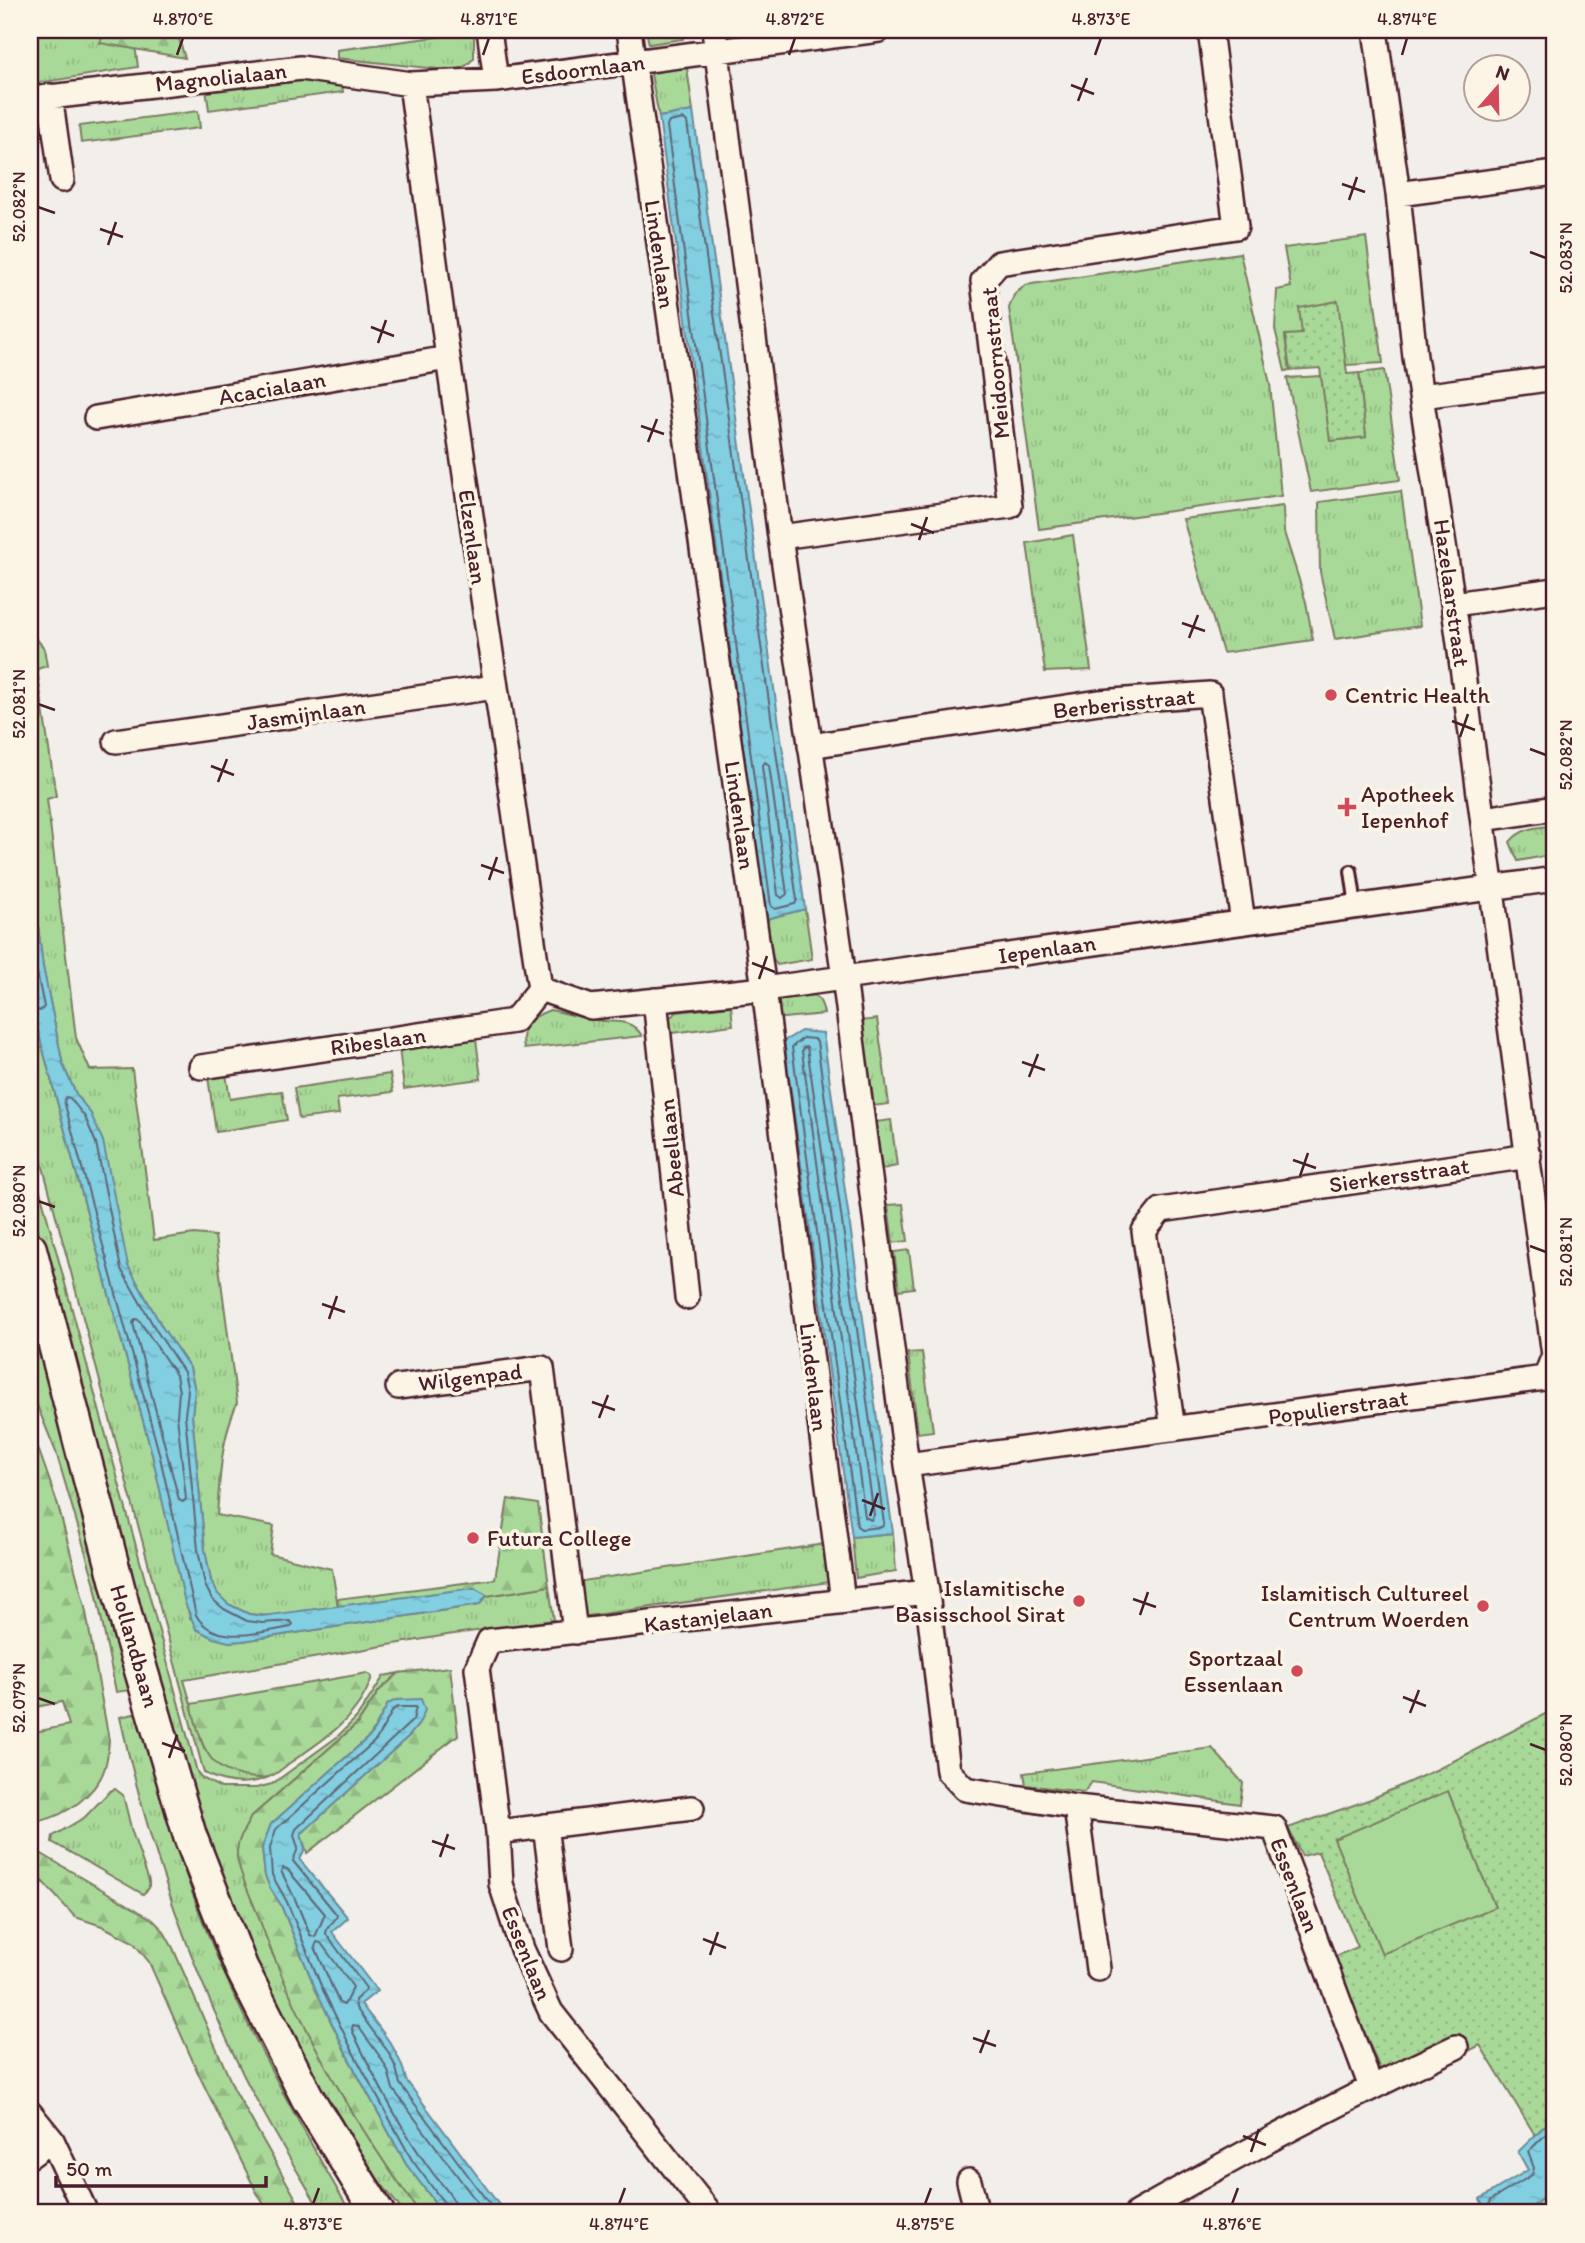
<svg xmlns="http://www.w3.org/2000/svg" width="1585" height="2243" font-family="Itim,sans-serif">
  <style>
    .grass { fill: url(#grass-tufts); stroke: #7a7c62; stroke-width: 2 }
    .forest { fill: url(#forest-firs); stroke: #7a7c62; stroke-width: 2 }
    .park { fill: url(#park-dots); stroke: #7a7c62; stroke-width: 2 }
    .garden { fill: #a9d999; stroke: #7a7c62; stroke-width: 2 }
    .water { fill: url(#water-ripples); stroke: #6c8999; stroke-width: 2 }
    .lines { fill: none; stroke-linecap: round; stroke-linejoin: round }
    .shore { stroke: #606574; stroke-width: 2 }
    .service-casing { stroke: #4a1f2b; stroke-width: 16 }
    .minor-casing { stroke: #4a1f2b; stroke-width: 28 }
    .secondary-casing { stroke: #4a1f2b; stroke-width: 37 }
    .service { stroke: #fcf5e5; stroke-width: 10 }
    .minor { stroke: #fcf5e5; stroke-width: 23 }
    .secondary { stroke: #fcf5e5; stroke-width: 32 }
    .ticks { fill: none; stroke: #4a1f2b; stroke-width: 2.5 }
    .poi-dot { fill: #d1495b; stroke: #fcf5e5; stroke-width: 2.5 }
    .labels { text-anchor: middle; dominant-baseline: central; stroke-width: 7; stroke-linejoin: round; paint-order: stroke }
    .street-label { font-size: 23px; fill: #4a1f2b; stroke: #fcf5e5 }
    .poi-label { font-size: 23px; fill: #4a1f2b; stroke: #fcf5e5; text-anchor: start }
    .neatline { fill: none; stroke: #4a1f2b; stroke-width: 2.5 }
    .ticks-label { font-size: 18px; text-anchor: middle; fill: #4a1f2b }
  </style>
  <defs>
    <pattern id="grass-tufts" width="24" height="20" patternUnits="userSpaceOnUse" patternTransform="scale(1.75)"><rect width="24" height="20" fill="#a9d999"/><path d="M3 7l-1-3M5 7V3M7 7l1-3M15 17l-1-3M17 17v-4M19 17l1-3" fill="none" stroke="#93ba84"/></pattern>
    <pattern id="forest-firs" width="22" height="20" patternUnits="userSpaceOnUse" patternTransform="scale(1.75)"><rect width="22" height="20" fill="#a9d999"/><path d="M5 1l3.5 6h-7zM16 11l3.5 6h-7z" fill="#93ba84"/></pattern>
    <pattern id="park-dots" width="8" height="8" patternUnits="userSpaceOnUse" patternTransform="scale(1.75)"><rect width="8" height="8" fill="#a9d999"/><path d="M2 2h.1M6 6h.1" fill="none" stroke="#93ba84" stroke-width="1.8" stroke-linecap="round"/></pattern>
    <pattern id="water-ripples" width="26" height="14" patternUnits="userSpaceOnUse" patternTransform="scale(1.75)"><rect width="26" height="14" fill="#82cfe2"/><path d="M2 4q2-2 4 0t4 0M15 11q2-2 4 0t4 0" fill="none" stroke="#72b1c2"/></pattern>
  </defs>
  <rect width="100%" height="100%" fill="#f2eee9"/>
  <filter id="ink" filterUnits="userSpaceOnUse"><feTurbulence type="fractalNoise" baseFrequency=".0143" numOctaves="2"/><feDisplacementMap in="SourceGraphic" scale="14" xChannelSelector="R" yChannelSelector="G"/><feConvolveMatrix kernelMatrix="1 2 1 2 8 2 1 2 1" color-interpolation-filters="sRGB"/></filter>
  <g filter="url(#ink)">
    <path class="grass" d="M 30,30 L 133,30 L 138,67 L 32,84 L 30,81 Z
      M 646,30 L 682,30 L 683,39 L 649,44 Z
      M 474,32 L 474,58 L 467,65 L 456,71 L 337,58 L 337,50 Z
      M 687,68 L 693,111 L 659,117 L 651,74 L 667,69 Z
      M 288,79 L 342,85 L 343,92 L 209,110 L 206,89 Z
      M 198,111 L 200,128 L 81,143 L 79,126 Z
      M 1366,237 L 1383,363 L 1346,365 L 1337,301 L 1302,334 L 1285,336 L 1290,370 L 1285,371 L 1275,329 L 1277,290 L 1291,287 L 1284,248 Z
      M 1240,253 L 1270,384 L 1281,496 L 1039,529 L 1009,308 L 1014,295 L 1025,285 Z
      M 1384,370 L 1400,480 L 1311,492 L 1287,378 L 1321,376 L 1331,441 L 1366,437 L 1359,373 Z
      M 1401,491 L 1420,626 L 1335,639 L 1320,572 L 1319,502 Z
      M 1283,506 L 1284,532 L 1306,602 L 1313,640 L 1223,653 L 1183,519 Z
      M 1073,535 L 1091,670 L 1045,672 L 1027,543 Z
      M 30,631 L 44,648 L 47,666 L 37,669 L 56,796 L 47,799 L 76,1038 L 90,1070 L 132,1069 L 154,1240 L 194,1234 L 215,1236 L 237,1403 C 221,1439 220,1476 217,1515 L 274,1526 L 270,1554 L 332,1569 L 338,1607 L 270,1616 L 249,1614 L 228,1604 L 218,1595 L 211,1581 L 205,1550 L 192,1415 L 195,1391 L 190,1368 L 162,1327 L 128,1266 L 91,1114 L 76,1094 L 63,1065 L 43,967 L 30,860 Z
      M 1555,825 L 1555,854 L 1518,861 L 1510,842 C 1522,827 1537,828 1555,825 Z
      M 805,909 L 812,959 L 777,965 L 771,955 L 766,919 Z
      M 808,991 C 818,997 822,1001 824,1014 L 774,1019 C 771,996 790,993 808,991 Z
      M 30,1001 L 152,1454 L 190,1618 L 229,1642 L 242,1641 L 479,1605 L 487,1596 L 549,1586 L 554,1620 L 447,1635 L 184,1680 L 204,1748 L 240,1775 L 269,1777 C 247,1786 225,1784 204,1773 L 201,1762 L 30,1118 Z
      M 731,1006 L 733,1025 L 665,1034 L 668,1019 L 677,1012 Z
      M 550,1010 C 565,1013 580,1017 596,1020 C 614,1024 631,1017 642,1036 L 524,1049 C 520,1026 528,1018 550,1010 Z
      M 877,1019 L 889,1104 L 873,1106 L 860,1021 Z
      M 476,1039 L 481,1079 L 404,1089 L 399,1048 Z
      M 226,1074 L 230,1099 L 282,1091 L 287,1120 L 216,1132 L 208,1077 Z
      M 390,1074 L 393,1092 L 337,1099 L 339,1114 L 299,1119 L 294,1088 Z
      M 891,1120 L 897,1166 L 882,1169 L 875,1122 Z
      M 30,1154 L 197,1772 L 202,1778 L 221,1788 L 256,1788 L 272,1784 L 337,1737 L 357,1717 L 384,1676 L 399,1673 L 379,1691 L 358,1723 L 251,1817 L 270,1949 L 345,2101 L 420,2213 L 404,2213 L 347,2139 L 352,2135 L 348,2129 L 343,2133 L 252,1960 L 203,1831 L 151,1647 L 30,1200 Z
      M 903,1204 L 908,1241 L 893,1243 L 888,1205 Z
      M 909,1250 L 914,1288 L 899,1290 L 894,1252 Z
      M 30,1311 L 131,1690 L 116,1692 L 94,1581 L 56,1452 L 30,1388 Z
      M 922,1352 L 933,1431 L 918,1433 L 908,1353 Z
      M 893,1533 L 896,1571 L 856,1578 L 852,1537 Z
      M 825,1544 L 830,1582 L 580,1617 L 576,1582 Z
      M 138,1713 C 163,1808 191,1902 232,1991 C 268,2067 308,2141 351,2213 L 322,2213 C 295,2167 267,2122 243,2074 C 188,1960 147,1840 120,1717 Z
      M 1212,1748 L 1243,1783 L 1240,1804 L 1092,1782 L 1084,1792 L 1026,1785 L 1024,1773 Z
      M 115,1789 L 123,1795 L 132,1832 L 149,1881 L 149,1888 L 143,1894 L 52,1842 L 53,1836 L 85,1817 L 110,1791 Z"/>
    <path class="forest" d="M 105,30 L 176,30 L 185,58 L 100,43 Z
      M 30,1425 L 57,1502 L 85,1607 L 109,1740 C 108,1753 107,1767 100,1779 C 86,1802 57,1821 30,1822 L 30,1733 L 69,1725 L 62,1702 L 30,1708 Z
      M 508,1499 L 538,1504 L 549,1586 L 487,1596 L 474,1588 L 338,1607 L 337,1599 L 495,1579 Z
      M 450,1667 L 458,1735 L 307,1853 L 301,1834 L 410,1735 L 388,1704 L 371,1735 L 271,1824 L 262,1848 L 265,1876 L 281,1905 L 316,1990 L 348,2057 L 406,2164 L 443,2213 L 420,2213 C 353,2122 295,2020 257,1913 C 251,1897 239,1873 237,1857 C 236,1842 244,1829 251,1817 L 358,1723 L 379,1691 L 399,1673 Z
      M 367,1673 L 372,1677 C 359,1717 324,1740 291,1762 C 284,1767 275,1776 268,1777 C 255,1780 231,1775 220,1767 C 201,1753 197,1726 191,1704 Z
      M 30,1847 L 152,1919 L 163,1930 L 173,1948 L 234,2089 L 304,2213 L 269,2213 L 256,2191 L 199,2075 L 149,1962 L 133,1942 L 102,1926 L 75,1917 L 30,1868 Z
      M 1555,2186 L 1555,2213 L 1526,2213 Z"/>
    <path class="park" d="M 1338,301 L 1347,374 L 1359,373 L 1366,437 L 1330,441 L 1320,368 L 1290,370 L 1285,335 L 1302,334 L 1299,308 Z
      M 1555,1709 L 1555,2116 L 1535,2135 L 1480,2045 L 1463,2054 L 1382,2074 L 1333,1957 L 1358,1947 L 1318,1852 L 1302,1856 L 1288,1828 L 1371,1799 L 1438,1769 Z"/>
    <path class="garden" d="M 1448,1791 L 1495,1907 L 1382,1954 L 1334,1839 Z"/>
    <path class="water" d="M 693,111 L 805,909 L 766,919 L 659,117 Z
      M 30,860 L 43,967 L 63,1065 L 76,1094 L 91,1114 L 103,1141 L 128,1266 L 162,1327 L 190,1368 L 195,1391 L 192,1415 L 205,1550 L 211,1581 L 218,1594 L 228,1604 L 249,1614 L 262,1616 L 474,1588 L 487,1595 L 479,1605 L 242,1641 L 229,1642 L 213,1638 L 196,1629 L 185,1603 L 152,1454 L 30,1001 Z
      M 801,1031 L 823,1033 L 893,1533 L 852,1537 L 784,1041 Z
      M 421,1699 L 425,1710 L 419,1724 L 410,1735 L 301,1834 L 305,1849 L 300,1860 L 348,1918 L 332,1932 L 377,1991 L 361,2004 C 379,2028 400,2050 406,2080 L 505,2213 L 443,2213 L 406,2164 L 348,2057 L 316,1990 L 281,1905 L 270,1888 L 265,1876 L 262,1848 L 271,1824 L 371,1735 L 388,1704 L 396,1700 Z
      M 1555,2116 L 1555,2186 L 1526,2213 L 1468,2213 L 1483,2205 L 1480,2199 L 1528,2170 L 1518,2152 Z"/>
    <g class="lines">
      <path class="shore" d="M 684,119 L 687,122 L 797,900 L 795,904 L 775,909 L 771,906 L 667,126 L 669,122 Z
        M 765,762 L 769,765 L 787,894 L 782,898 L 778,895 L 762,766 Z
        M 30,908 L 36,968 L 44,1007 L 40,1011 L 30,1007
        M 803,1038 L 814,1039 L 817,1042 L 884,1523 L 882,1527 L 861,1529 L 857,1526 L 792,1047 Z
        M 807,1047 L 874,1515 L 871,1520 L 865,1517 L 802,1051 L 803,1048 Z
        M 66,1097 L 70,1098 L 85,1117 L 96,1143 L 121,1269 L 156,1330 L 184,1372 L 188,1391 L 185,1415 L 198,1550 L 205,1585 L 212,1599 L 224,1609 L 247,1621 L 262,1623 L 290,1621 L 293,1624 L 291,1627 C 261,1632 214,1647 196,1615 L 159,1453 L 64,1101 Z
        M 135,1319 L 139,1320 L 176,1375 L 179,1392 L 177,1416 L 186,1499 L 183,1502 L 179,1500 L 133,1323 Z
        M 283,1868 L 287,1869 L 325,1914 L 315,1937 L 310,1935 L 295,1899 L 281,1871 Z
        M 317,1942 L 321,1943 L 353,1987 L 344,2005 L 339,2003 L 315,1947 Z
        M 448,2213 L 447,2207 L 412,2160 L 354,2054 L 322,1988 L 287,1902 L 272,1875 L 270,1848 L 276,1829 L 376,1740 L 393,1710 L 398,1707 L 416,1707 L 413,1720 L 296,1829 L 294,1835 L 298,1848 L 293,1861 L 337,1915 C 336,1923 326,1924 326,1934 L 366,1988 L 365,1991 L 355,2000 L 356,2008 L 389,2053 L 396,2068 L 400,2084 L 496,2213
        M 457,2213 C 456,2198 441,2184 432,2172 C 401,2130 374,2077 352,2030 L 353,2025 L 358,2026 L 381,2058 L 388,2071 L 393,2089 L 485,2213
        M 1482,2213 L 1488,2209 L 1491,2200 L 1532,2175 L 1534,2168 L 1528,2152 L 1555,2125"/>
      <g class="service-casing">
        <path id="service" d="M 1351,871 L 1356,906"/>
      </g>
      <g class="minor-casing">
        <path id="minor" d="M 489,30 L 496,80
          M 629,30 L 764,989 L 843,1601
          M 714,30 L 780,537 L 844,977 L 907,1465 L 927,1592 L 948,1771 L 965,1789 L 1076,1807 L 1274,1828 L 1371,2087
          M 411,84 L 448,358 L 540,989
          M 50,96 L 62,180
          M 32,99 L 301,68 L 411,84 L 496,80 L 879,30
          M 1398,194 L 1555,173
          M 1422,396 L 1555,378
          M 96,418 L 448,358
          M 780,537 L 1010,506 L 983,281 L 999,263 L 1236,227 L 1210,30
          M 1454,604 L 1555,590
          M 116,741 L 495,687
          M 810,746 L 1099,702 L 1210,694 L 1243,922
          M 1484,819 L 1555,808
          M 540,989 L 591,1007 L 764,989 L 1555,879
          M 655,1000 L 687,1297
          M 201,1067 L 514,1021 L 540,989
          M 398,1387 L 542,1368 L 575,1632
          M 1173,1429 L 1144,1231 L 1161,1210 L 1529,1156
          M 907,1465 L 1545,1378 L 1554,1355 L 1457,629 L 1415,357 L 1398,194 L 1375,30
          M 1076,1807 L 1098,1969
          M 545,1826 L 561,1949
          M 498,1832 L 692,1808
          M 30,2113 L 52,2140 L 86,2213
          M 30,2156 L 52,2140
          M 969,2181 L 977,2213
          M 710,2213 L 551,2012 L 522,1949 L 501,1884 L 498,1832 L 477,1668 L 489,1641 L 927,1592
          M 1137,2213 C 1241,2153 1348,2098 1456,2047"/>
      </g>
      <g class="secondary-casing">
        <path id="secondary" d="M 30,1249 L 130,1633 L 190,1836 L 241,1967 L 308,2099 L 378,2213"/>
      </g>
      <use href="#service" class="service"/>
      <use href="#minor" class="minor"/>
      <use href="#secondary" class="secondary"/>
    </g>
  </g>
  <path class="ticks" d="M 177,55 L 183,38M 483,55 L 489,38M 789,55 L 795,38M 1095,55 L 1101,38M 1402,55 L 1407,38M 1071,85 L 1094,94M 1078,101 L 1087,78M 1342,184 L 1365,192M 1349,200 L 1357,177M 38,207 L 55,213M 100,229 L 123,237M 108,245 L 116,222M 1530,252 L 1546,258M 371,327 L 394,336M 378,343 L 386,320M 641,426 L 664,434M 648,442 L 657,419M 911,524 L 934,533M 919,540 L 927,517M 1182,623 L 1205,631M 1189,638 L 1198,615M 38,704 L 55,710M 1452,721 L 1475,730M 1460,737 L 1468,714M 1530,749 L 1546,755M 211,766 L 234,775M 218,782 L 227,759M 481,865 L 504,873M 489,880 L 497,857M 752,963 L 775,972M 759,979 L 767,956M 1022,1062 L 1045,1070M 1029,1077 L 1038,1054M 1293,1160 L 1316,1168M 1300,1176 L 1308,1153M 38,1201 L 55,1207M 1530,1246 L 1546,1252M 322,1304 L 345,1312M 329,1319 L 337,1296M 592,1402 L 615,1410M 599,1418 L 608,1395M 862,1500 L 885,1509M 870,1516 L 878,1493M 1133,1599 L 1156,1607M 1140,1615 L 1148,1592M 1403,1697 L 1426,1706M 38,1698 L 55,1704M 1410,1713 L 1419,1690M 162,1743 L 185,1751M 1530,1744 L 1546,1750M 169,1758 L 177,1735M 432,1841 L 455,1849M 440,1857 L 448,1834M 703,1939 L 726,1948M 710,1955 L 718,1932M 973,2038 L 996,2046M 980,2053 L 989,2030M 1243,2136 L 1266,2145M 1251,2152 L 1259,2129M 313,2204 L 319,2188M 619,2204 L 625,2188M 925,2204 L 931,2188M 1232,2204 L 1238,2188"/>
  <g class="poi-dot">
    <circle cx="1331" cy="695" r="7"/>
    <path d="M1343.5 796.5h7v7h7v7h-7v7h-7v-7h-7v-7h7z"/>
    <circle cx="473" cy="1538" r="7"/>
    <circle cx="1079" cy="1601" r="7"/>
    <circle cx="1483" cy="1606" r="7"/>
    <circle cx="1297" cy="1671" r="7"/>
  </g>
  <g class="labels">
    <g class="street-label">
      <text transform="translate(583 69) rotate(-7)">Esdoornlaan</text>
      <text transform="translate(221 77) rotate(-6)">Magnolialaan</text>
      <text transform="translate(660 254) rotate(82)">Lindenlaan</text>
      <text transform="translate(995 363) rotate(-95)">Meidoornstraat</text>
      <text transform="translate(272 388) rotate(-10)">Acacialaan</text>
      <text transform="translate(473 537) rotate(82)">Elzenlaan</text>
      <text transform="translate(1452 593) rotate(82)">Hazelaarstraat</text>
      <text transform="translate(1124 703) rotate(-6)">Berberisstraat</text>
      <text transform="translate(306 714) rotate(-8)">Jasmijnlaan</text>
      <text transform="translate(740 815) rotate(82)">Lindenlaan</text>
      <text transform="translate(1047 949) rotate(-8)">Iepenlaan</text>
      <text transform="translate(378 1041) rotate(-8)">Ribeslaan</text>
      <text transform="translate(671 1148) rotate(-96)">Abeellaan</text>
      <text transform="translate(1399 1175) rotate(-8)">Sierkersstraat</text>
      <text transform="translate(470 1377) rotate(-7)">Wilgenpad</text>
      <text transform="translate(814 1377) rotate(83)">Lindenlaan</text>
      <text transform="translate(1338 1407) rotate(-8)">Populierstraat</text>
      <text transform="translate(708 1617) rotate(-7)">Kastanjelaan</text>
      <text transform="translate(135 1646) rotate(74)">Hollandbaan</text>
      <text transform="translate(1295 1885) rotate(69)">Essenlaan</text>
      <text transform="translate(527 1953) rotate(68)">Essenlaan</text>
    </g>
    <g class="poi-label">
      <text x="1345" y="695">Centric Health</text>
      <text x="1361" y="794">Apotheek<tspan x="1361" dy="26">Iepenhof</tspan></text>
      <text x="487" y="1538">Futura College</text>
      <text x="1065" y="1588" text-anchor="end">Islamitische<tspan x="1065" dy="26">Basisschool Sirat</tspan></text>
      <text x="1469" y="1593" text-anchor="end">Islamitisch Cultureel<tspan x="1469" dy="26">Centrum Woerden</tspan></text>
      <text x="1283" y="1658" text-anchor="end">Sportzaal<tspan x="1283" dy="26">Essenlaan</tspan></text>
    </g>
  </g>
  <rect width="1585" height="2243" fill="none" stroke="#fcf5e5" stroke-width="77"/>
  <g transform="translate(1497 88) rotate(20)"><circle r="33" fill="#fcf5e5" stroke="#b59f9b" stroke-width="2"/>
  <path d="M0-5L12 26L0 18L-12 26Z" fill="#d1495b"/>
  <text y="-10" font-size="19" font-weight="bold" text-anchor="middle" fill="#4a1f2b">N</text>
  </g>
  <path d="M56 2176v10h210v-10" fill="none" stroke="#4a1f2b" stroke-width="3.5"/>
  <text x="66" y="2176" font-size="21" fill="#4a1f2b" stroke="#fcf5e5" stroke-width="5" paint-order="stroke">50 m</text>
  <rect x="38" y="38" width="1508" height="2166" class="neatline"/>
  <g class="ticks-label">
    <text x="183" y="25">4.870°E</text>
    <text x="489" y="25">4.871°E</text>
    <text x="795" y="25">4.872°E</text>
    <text x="1101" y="25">4.873°E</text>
    <text x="1407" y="25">4.874°E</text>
    <text transform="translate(19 207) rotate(-90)" y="6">52.082°N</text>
    <text transform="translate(1566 258) rotate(-90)" y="6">52.083°N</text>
    <text transform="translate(19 704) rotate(-90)" y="6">52.081°N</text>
    <text transform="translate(1566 755) rotate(-90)" y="6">52.082°N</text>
    <text transform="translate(19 1201) rotate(-90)" y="6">52.080°N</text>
    <text transform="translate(1566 1252) rotate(-90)" y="6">52.081°N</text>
    <text transform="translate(19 1698) rotate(-90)" y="6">52.079°N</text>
    <text transform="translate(1566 1750) rotate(-90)" y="6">52.080°N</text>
    <text x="313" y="2230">4.873°E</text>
    <text x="619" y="2230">4.874°E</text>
    <text x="925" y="2230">4.875°E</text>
    <text x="1232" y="2230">4.876°E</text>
  </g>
</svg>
